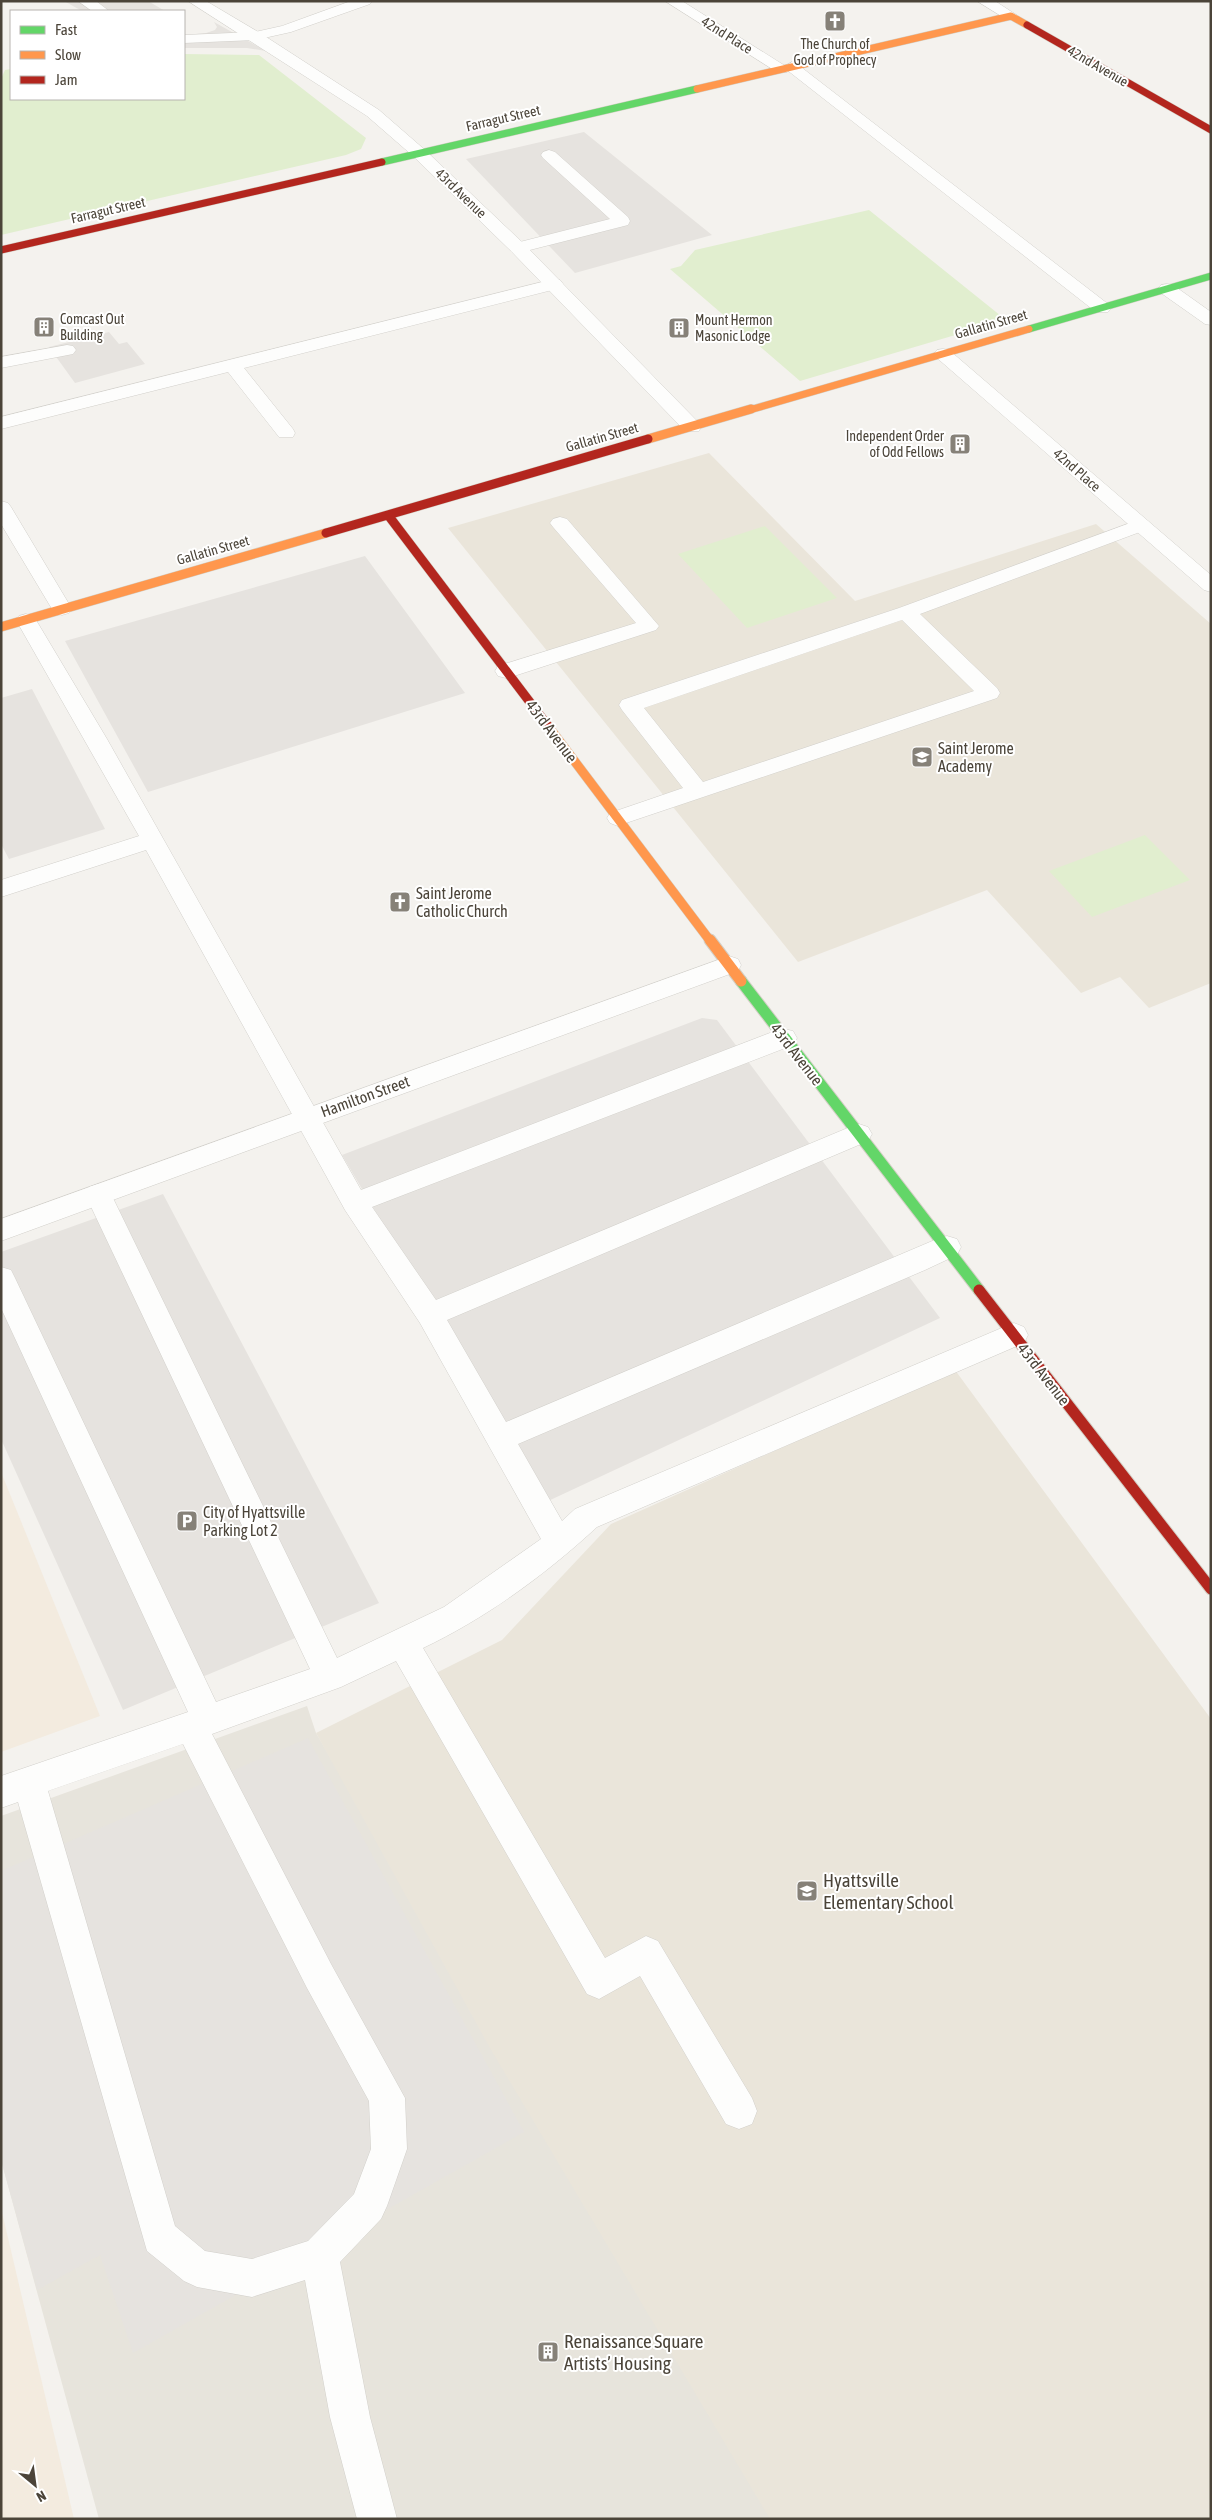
<svg xmlns="http://www.w3.org/2000/svg" width="1212" height="2520" font-family="'Asap Condensed',sans-serif">
  <style>
    .residential { fill: #e7e4dc }
    .commercial { fill: #f3ebdf }
    .education { fill: #eae5da }
    .green { fill: #e1eecf }
    .parking { fill: #e6e3df }
    .lines { fill: none; stroke-linecap: round; stroke-linejoin: round }
    .lane-casing { stroke: #d2d0cb; stroke-width: 1 }
    .street-casing { stroke: #d2d0cb; stroke-width: 1 }
    .fast-far1-casing { stroke: #d3cfc5; stroke-width: 8 }
    .fast-casing { stroke: #d3cfc5; stroke-width: 13 }
    .slow-far2-casing { stroke: #d3cfc5; stroke-width: 8 }
    .slow-far1-casing { stroke: #d3cfc5; stroke-width: 10 }
    .slow-casing { stroke: #d3cfc5; stroke-width: 13 }
    .jam-far2-casing { stroke: #d3cfc5; stroke-width: 8 }
    .jam-far1-casing { stroke: #d3cfc5; stroke-width: 10 }
    .jam-casing { stroke: #d3cfc5; stroke-width: 13 }
    .lane { fill: #fdfdfc; fill-rule: evenodd }
    .street { fill: #fdfdfc; fill-rule: evenodd }
    .fast-far1 { stroke: #63d668; stroke-width: 7 }
    .fast { stroke: #63d668; stroke-width: 11 }
    .slow-far2 { stroke: #ff974d; stroke-width: 7 }
    .slow-far1 { stroke: #ff974d; stroke-width: 9 }
    .slow { stroke: #ff974d; stroke-width: 11 }
    .jam-far2 { stroke: #b3261e; stroke-width: 7 }
    .jam-far1 { stroke: #b3261e; stroke-width: 9 }
    .jam { stroke: #b3261e; stroke-width: 11 }
    .labels { text-anchor: middle; dominant-baseline: central; stroke-width: 4; stroke-linejoin: round; paint-order: stroke }
    .far-street-label { font-size: 14px; fill: #4b4439; stroke: #fff }
    .far-poi-label { font-size: 14px; fill: #4b4439; stroke: #fff; text-anchor: start }
    .street-label { font-size: 16px; fill: #4b4439; stroke: #fff }
    .poi-label { font-size: 16px; fill: #4b4439; stroke: #fff; text-anchor: start }
    .near-poi-label { font-size: 19px; fill: #4b4439; stroke: #fff; text-anchor: start }
  </style>
  <rect width="100%" height="100%" fill="#f4f2ee"/>
  <path class="residential" d="M 307,1706 L 316,1733 L 777,2519 L 99,2519 L 1,2160 L 1,1816 Z"/>
  <path class="commercial" d="M 1,1472 L 100,1716 L 1,1752 Z
    M 1,2208 L 74,2519 L 1,2519 Z"/>
  <path class="education" d="M 709,453 L 855,601 L 1096,524 L 1211,624 L 1211,983 L 1149,1008 L 1120,977 L 1081,993 L 987,890 L 798,962 L 448,528 Z
    M 955,1370 L 1211,1719 L 1211,2519 L 770,2519 L 490,2048 L 316,1733 L 502,1640 L 611,1524 Z"/>
  <path class="green" d="M 184,54 L 259,55 L 366,138 L 361,149 L 346,155 L 1,235 L 1,79 L 5,70 L 11,69 L 11,99 L 184,99 Z
    M 869,210 L 1006,320 L 800,381 L 670,269 L 681,266 L 695,250 Z
    M 765,526 L 837,598 L 747,628 L 678,554 Z
    M 1145,835 L 1190,880 L 1092,917 L 1049,871 Z"/>
  <path class="parking" d="M 64,1 L 148,1 L 165,11 L 82,11 Z
    M 214,22 L 266,51 L 247,48 L 184,48 L 184,35 L 206,33 L 215,30 L 217,27 Z
    M 584,132 L 712,235 L 575,273 L 466,159 Z
    M 109,332 L 119,344 L 127,342 L 145,364 L 75,383 L 49,347 Z
    M 365,556 L 465,693 L 148,792 L 65,641 Z
    M 32,689 L 105,829 L 9,859 L 1,844 L 1,698 Z
    M 702,1018 L 717,1020 L 940,1318 L 546,1502 L 342,1155 Z
    M 163,1194 L 379,1603 L 123,1710 L 1,1439 L 1,1252 Z
    M 308,1738 L 524,2132 L 133,2353 L 100,2255 L 37,2290 L 1,2160 L 1,1871 Z"/>
  <g class="lines">
    <g class="lane-casing">
      <path id="lane" d="M 78,1 L 96,1 L 109,11 L 92,11 Z
        M 351,1 L 372,1 L 370,4 L 291,32 L 255,40 L 184,43 L 184,35 L 255,32 L 282,26 Z
        M 792,62 L 797,64 L 1108,304 L 1111,308 L 1108,312 L 1096,312 L 787,70 L 784,67 Z
        M 549,150 L 555,152 L 628,217 L 630,221 L 628,225 L 518,253 L 512,252 L 510,248 L 512,244 L 610,219 L 543,158 L 541,155 L 543,152 Z
        M 554,279 L 560,280 L 563,284 L 560,288 L 244,368 L 293,429 L 295,433 L 293,437 L 279,437 L 228,372 L 1,429 L 1,417 Z
        M 1167,284 L 1173,285 L 1211,312 L 1211,325 L 1205,324 L 1161,293 L 1158,289 L 1161,285 Z
        M 67,345 L 73,346 L 76,350 L 73,354 L 1,368 L 1,357 Z
        M 1,501 L 8,503 L 11,507 L 72,609 L 69,613 L 62,615 L 55,613 L 52,609 L 1,524 Z
        M 560,517 L 567,519 L 659,626 L 656,630 L 514,676 L 506,678 L 498,676 L 495,671 L 498,666 L 636,623 L 553,527 L 550,523 L 553,519 Z
        M 1141,519 L 1148,521 L 1151,525 L 1148,529 L 920,614 L 997,688 L 1000,693 L 997,698 L 626,823 L 618,826 L 610,823 L 607,818 L 610,813 L 683,788 L 622,710 L 619,705 L 622,700 L 899,608 ZM 902,620 L 974,691 L 703,782 L 644,708 Z
        M 26,614 L 33,616 L 36,620 L 107,739 L 361,1190 L 775,1031 L 784,1029 L 793,1031 L 797,1038 L 793,1045 L 372,1207 L 436,1300 L 850,1127 L 859,1124 L 868,1127 L 872,1134 L 868,1141 L 447,1320 L 506,1422 L 937,1239 L 947,1236 L 957,1239 L 961,1247 L 957,1255 L 925,1270 L 518,1444 L 562,1521 L 575,1509 L 1004,1327 L 1014,1323 L 1024,1327 L 1028,1335 L 1024,1343 L 597,1527 C 545,1575 486,1618 423,1648 L 605,1958 L 646,1936 L 658,1941 L 752,2098 L 757,2111 L 752,2124 L 739,2129 L 726,2124 L 640,1976 L 599,1999 L 587,1994 L 396,1661 L 341,1687 L 212,1734 L 331,1964 L 405,2098 L 407,2149 L 387,2206 L 381,2219 L 340,2262 L 370,2417 L 397,2519 L 357,2519 L 330,2417 L 305,2280 L 252,2297 L 197,2287 L 184,2281 L 147,2251 L 18,1802 L 1,1808 L 1,1776 L 188,1712 L 1,1308 L 1,1267 L 11,1270 L 15,1278 L 216,1702 L 310,1669 L 85,1194 L 89,1187 L 98,1184 L 107,1187 L 111,1194 L 337,1658 L 444,1607 L 541,1539 L 420,1323 L 345,1210 L 146,850 L 1,897 L 1,880 L 139,836 L 16,620 L 19,616 ZM 183,1744 L 307,1988 L 369,2101 L 371,2149 L 354,2194 L 308,2241 L 252,2259 L 205,2251 L 175,2226 L 48,1791 Z"/>
    </g>
    <g class="street-casing">
      <path id="street" d="M 188,1 L 206,1 L 260,33 L 379,110 L 425,150 L 524,244 L 699,423 L 701,427 L 699,431 L 685,431 L 512,252 L 413,156 L 367,116 Z
        M 665,1 L 682,1 L 790,69 L 787,72 L 777,72 Z
        M 977,1 L 995,1 L 1018,16 L 1011,20 L 1006,19 Z
        M 943,349 L 949,350 L 1211,575 L 1211,592 L 1204,590 L 937,358 L 934,354 L 937,350 Z
        M 729,956 L 738,959 L 741,965 L 738,971 L 1,1241 L 1,1219 Z"/>
    </g>
    <g class="fast-far1-casing">
      <path id="fast-far1" d="M 382,162 L 697,89
        M 1029,329 L 1211,276"/>
    </g>
    <g class="fast-casing">
      <path id="fast" d="M 741,981 L 979,1290"/>
    </g>
    <g class="slow-far2-casing">
      <path id="slow-far2" d="M 697,89 L 1011,16 L 1027,25
        M 746,411 L 1029,329"/>
    </g>
    <g class="slow-far1-casing">
      <path id="slow-far1" d="M 648,439 L 751,409
        M 1,627 L 326,533
        M 548,726 L 711,942"/>
    </g>
    <g class="slow-casing">
      <path id="slow" d="M 710,940 L 741,981"/>
    </g>
    <g class="jam-far2-casing">
      <path id="jam-far2" d="M 1027,25 L 1211,130
        M 1,250 L 382,162"/>
    </g>
    <g class="jam-far1-casing">
      <path id="jam-far1" d="M 388,515 L 548,726
        M 326,533 L 648,439"/>
    </g>
    <g class="jam-casing">
      <path id="jam" d="M 979,1290 L 1211,1589"/>
    </g>
    <use href="#lane" class="lane"/>
    <use href="#street" class="street"/>
    <use href="#fast-far1" class="fast-far1"/>
    <use href="#fast" class="fast"/>
    <use href="#slow-far2" class="slow-far2"/>
    <use href="#slow-far1" class="slow-far1"/>
    <use href="#slow" class="slow"/>
    <use href="#jam-far2" class="jam-far2"/>
    <use href="#jam-far1" class="jam-far1"/>
    <use href="#jam" class="jam"/>
  </g>
  <defs>
    <g id="church-square" transform="scale(1.125)"><rect x="-9" y="-9" width="18" height="18" rx="4" fill="#868178" stroke="#fff"/><path d="M-1.2-6h2.4v3.5h3.3v2.4h-3.3V6h-2.4V-.1h-3.3v-2.4h3.3Z" fill="#fff"/></g>
    <g id="building-square" transform="scale(1.125)"><rect x="-9" y="-9" width="18" height="18" rx="4" fill="#868178" stroke="#fff"/><path d="M-4-6H4V6H1V3H-1V6H-4ZM-2.5-4.3h1.7v1.8h-1.7ZM.8-4.3h1.7v1.8H.8ZM-2.5-1h1.7V.8h-1.7ZM.8-1h1.7V.8H.8Z" fill="#fff"/></g>
    <g id="school-square" transform="scale(1.125)"><rect x="-9" y="-9" width="18" height="18" rx="4" fill="#868178" stroke="#fff"/><path d="M0-5L7-2L0 1L-7-2ZM-4 1L0 2.5L4 1V4Q0 6-4 4Z" fill="#fff"/></g>
    <g id="parking-square" transform="scale(1.125)"><rect x="-9" y="-9" width="18" height="18" rx="4" fill="#868178" stroke="#fff"/><path d="M-3.5-5.5H1a3.5 3.5 0 0 1 0 7H-1V5.5H-3.5ZM-1-3.4V-.6H.8a1.4 1.4 0 0 0 0-2.8Z" fill="#fff"/></g>
  </defs>
  <g fill-rule="evenodd">
    <use href="#church-square" x="835" y="21"/>
    <use href="#building-square" x="44" y="327"/>
    <use href="#building-square" x="679" y="328"/>
    <use href="#building-square" x="960" y="444"/>
    <use href="#school-square" x="922" y="757"/>
    <use href="#church-square" x="400" y="902"/>
    <use href="#parking-square" x="187" y="1521"/>
    <use href="#school-square" x="807" y="1891"/>
    <use href="#building-square" x="548" y="2352"/>
  </g>
  <g class="labels">
    <g class="far-street-label">
      <text transform="translate(727 35) rotate(32)">42nd Place</text>
      <text transform="translate(1098 66) rotate(30)">42nd Avenue</text>
      <text transform="translate(503 118) rotate(-13)">Farragut Street</text>
      <text transform="translate(461 193) rotate(44)">43rd Avenue</text>
      <text transform="translate(108 210) rotate(-13)">Farragut Street</text>
      <text transform="translate(991 324) rotate(-16)">Gallatin Street</text>
      <text transform="translate(602 437) rotate(-16)">Gallatin Street</text>
      <text transform="translate(1077 470) rotate(41)">42nd Place</text>
      <text transform="translate(213 550) rotate(-16)">Gallatin Street</text>
    </g>
    <g class="far-poi-label">
      <text x="835" y="44" text-anchor="middle">The Church of<tspan x="835" dy="16">God of Prophecy</tspan></text>
      <text x="60" y="319">Comcast Out<tspan x="60" dy="16">Building</tspan></text>
      <text x="695" y="320">Mount Hermon<tspan x="695" dy="16">Masonic Lodge</tspan></text>
      <text x="944" y="436" text-anchor="end">Independent Order<tspan x="944" dy="16">of Odd Fellows</tspan></text>
    </g>
    <g class="street-label">
      <text transform="translate(552 731) rotate(53)">43rd Avenue</text>
      <text transform="translate(797 1054) rotate(52)">43rd Avenue</text>
      <text transform="translate(365 1096) rotate(-20)">Hamilton Street</text>
      <text transform="translate(1044 1374) rotate(52)">43rd Avenue</text>
    </g>
    <g class="poi-label">
      <text x="938" y="748">Saint Jerome<tspan x="938" dy="18">Academy</tspan></text>
      <text x="416" y="893">Saint Jerome<tspan x="416" dy="18">Catholic Church</tspan></text>
      <text x="203" y="1512">City of Hyattsville<tspan x="203" dy="18">Parking Lot 2</tspan></text>
    </g>
    <g class="near-poi-label">
      <text x="823" y="1880">Hyattsville<tspan x="823" dy="22">Elementary School</tspan></text>
      <text x="564" y="2341">Renaissance Square<tspan x="564" dy="22">Artists’ Housing</tspan></text>
    </g>
  </g>
  <rect width="1212" height="2520" fill="none" stroke="#4b4439" stroke-width="5"/>
  <rect x="10" y="10" width="175" height="90" fill="#ffffff" stroke="#b7b4b0"/>
  <rect x="20" y="26" width="25" height="8" fill="#63d668" stroke="#b7b4b0"/>
  <text x="55" y="35" font-size="15" fill="#4b4439">Fast</text>
  <rect x="20" y="51" width="25" height="8" fill="#ff974d" stroke="#b7b4b0"/>
  <text x="55" y="60" font-size="15" fill="#4b4439">Slow</text>
  <rect x="20" y="76" width="25" height="8" fill="#b3261e" stroke="#b7b4b0"/>
  <text x="55" y="85" font-size="15" fill="#4b4439">Jam</text>
  <g transform="translate(35 2485) rotate(151)" stroke="#ffffff" stroke-width="4" paint-order="stroke">
  <path d="M0-4L9 19L0 12L-9 19Z" fill="#4b4439"/>
  <text y="-8" font-size="14" font-weight="bold" text-anchor="middle" fill="#4b4439">N</text>
  </g>
</svg>
